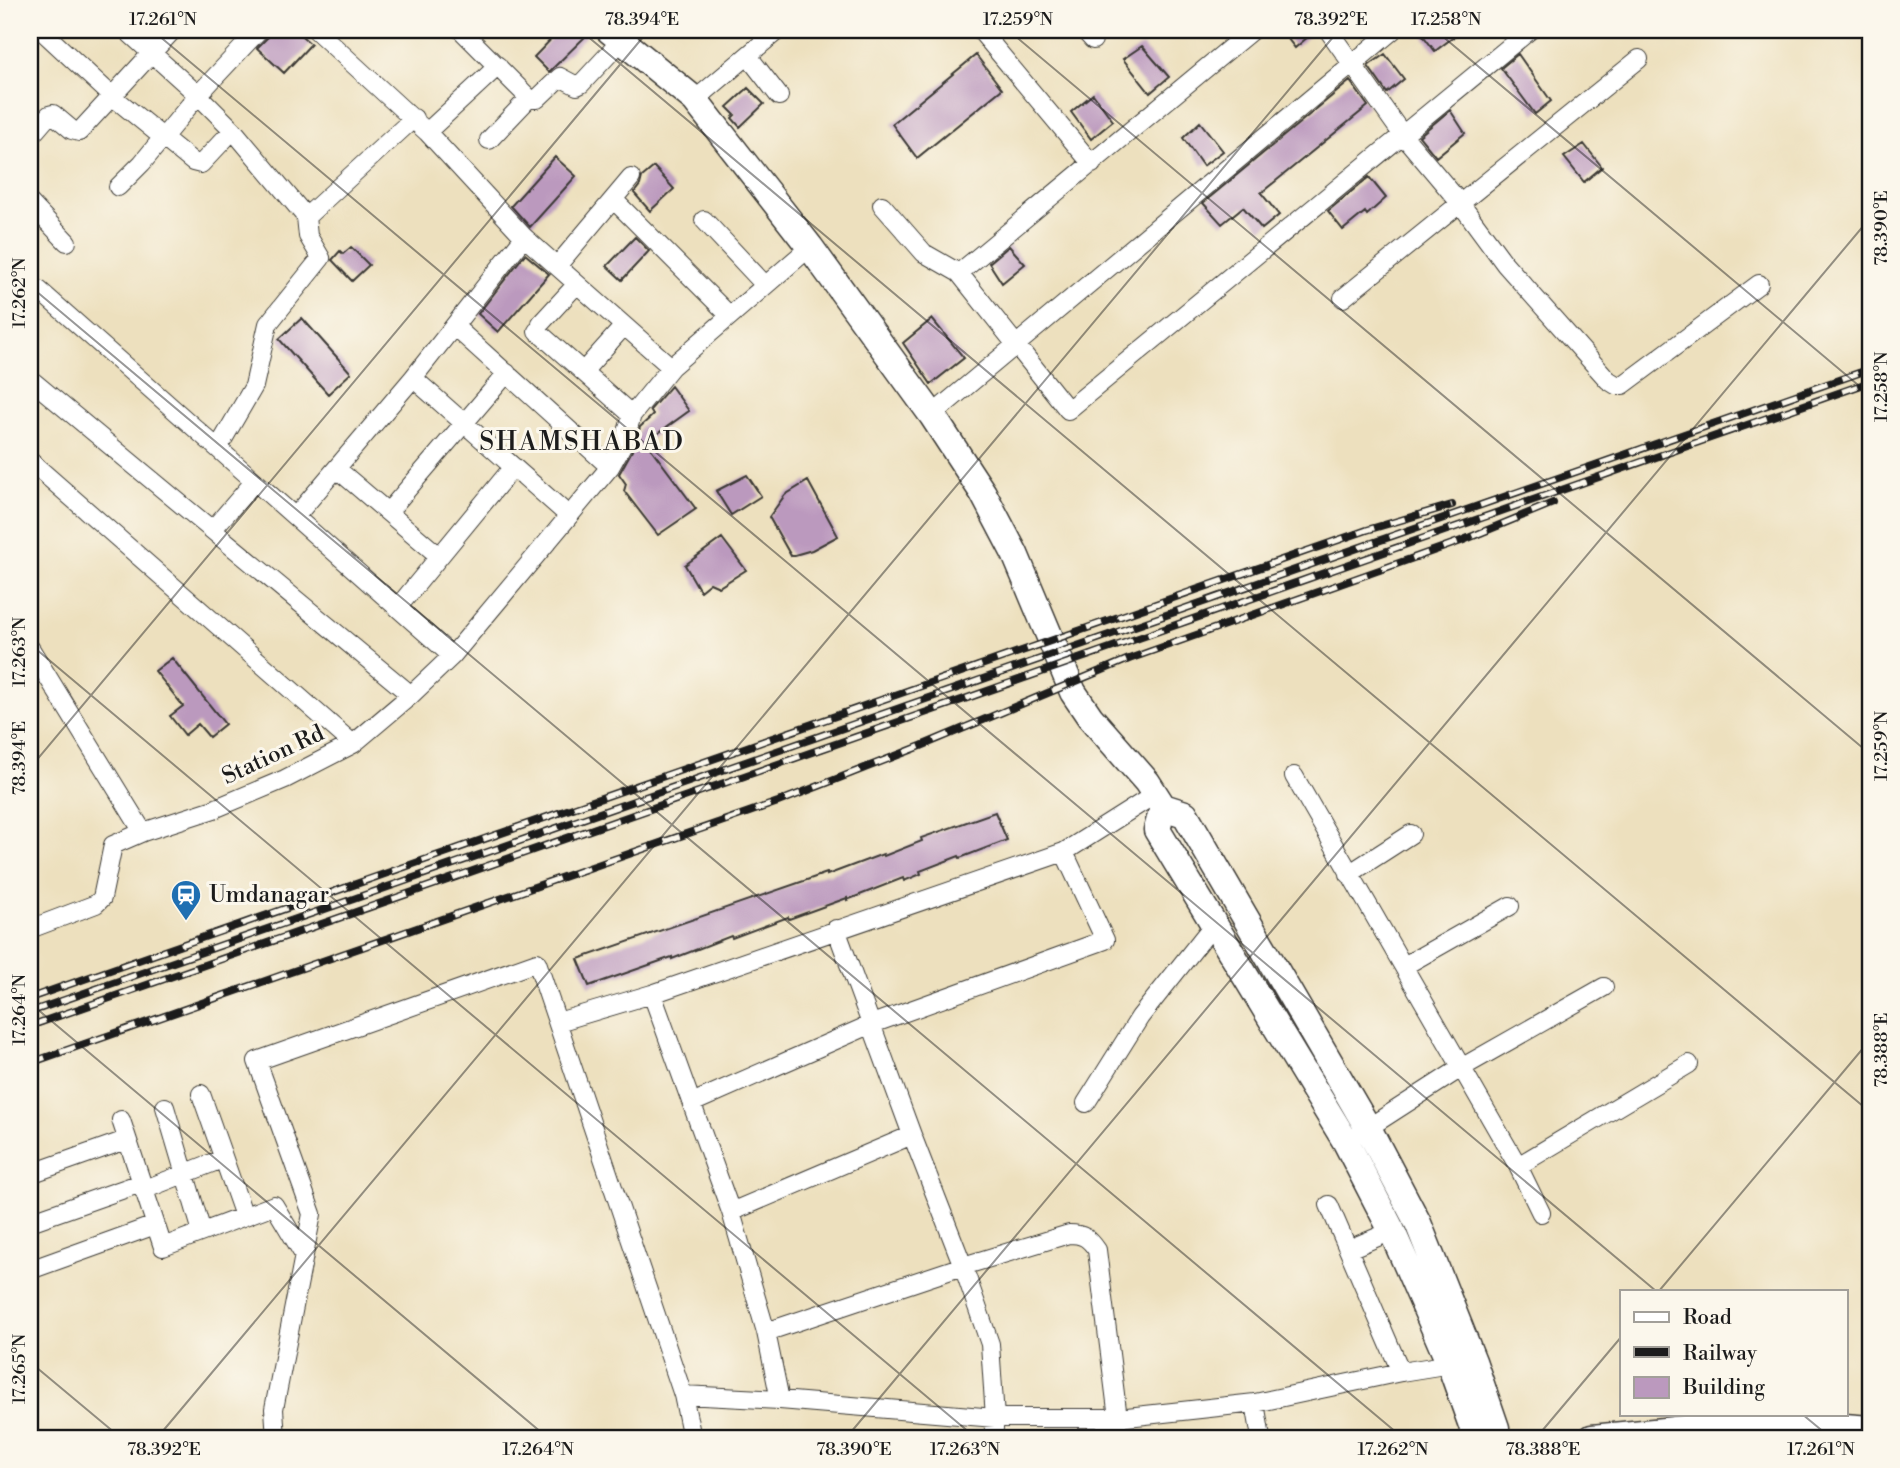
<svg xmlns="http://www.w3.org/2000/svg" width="1900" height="1468" font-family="'Libre Bodoni',serif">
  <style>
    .building { fill: #bb99be }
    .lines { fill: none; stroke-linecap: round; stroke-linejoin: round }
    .minor-casing { stroke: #3b3934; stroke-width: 20 }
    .secondary-casing { stroke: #3b3934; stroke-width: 29 }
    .minor { stroke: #fff; stroke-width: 18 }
    .secondary { stroke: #fff; stroke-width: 26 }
    .rail-casing { stroke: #1c1c1c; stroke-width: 8 }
    .rail { stroke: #fbf7ec; stroke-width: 5; stroke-dasharray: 16; stroke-linecap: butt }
    .ticks { fill: none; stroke: #1c1c1c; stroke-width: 2; stroke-opacity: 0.45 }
    .labels { text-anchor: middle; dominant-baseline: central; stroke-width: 6; stroke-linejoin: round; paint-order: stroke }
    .street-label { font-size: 23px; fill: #1c1c1c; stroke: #fbf7ec }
    .poi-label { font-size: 23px; fill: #1c1c1c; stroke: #fbf7ec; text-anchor: start }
    .quarter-label { font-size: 26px; letter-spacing: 2px; fill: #1c1c1c; stroke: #fbf7ec }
    .neatline { fill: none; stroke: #1c1c1c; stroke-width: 2.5 }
    .ticks-label { font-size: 18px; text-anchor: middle; fill: #1c1c1c }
  </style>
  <rect width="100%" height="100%" fill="#fbf7ec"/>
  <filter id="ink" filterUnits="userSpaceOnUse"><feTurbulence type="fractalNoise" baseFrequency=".0143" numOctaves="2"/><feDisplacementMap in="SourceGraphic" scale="14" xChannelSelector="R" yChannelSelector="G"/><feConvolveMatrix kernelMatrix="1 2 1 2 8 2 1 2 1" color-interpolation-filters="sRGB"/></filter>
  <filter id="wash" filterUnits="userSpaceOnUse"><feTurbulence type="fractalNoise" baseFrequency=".00686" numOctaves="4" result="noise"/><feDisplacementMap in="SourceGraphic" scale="28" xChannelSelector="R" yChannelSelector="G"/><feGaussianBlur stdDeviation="1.57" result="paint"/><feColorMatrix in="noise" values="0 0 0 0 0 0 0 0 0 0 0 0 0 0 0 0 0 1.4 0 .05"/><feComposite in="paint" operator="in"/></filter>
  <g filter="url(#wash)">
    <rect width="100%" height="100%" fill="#ede0be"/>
    <g id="blocks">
      <path class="building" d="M 270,30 L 295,30 L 311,44 L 284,73 L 257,48 L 268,37 Z
        M 560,30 L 592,30 L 549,72 L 534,57 Z
        M 1281,30 L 1316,30 L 1295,48 Z
        M 1419,30 L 1463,30 L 1435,51 Z
        M 1142,46 L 1169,77 L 1150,93 L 1123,59 Z
        M 1385,54 L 1404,79 L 1387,93 L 1368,66 Z
        M 1518,54 L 1551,101 L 1535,114 L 1501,68 Z
        M 976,55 L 1002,89 L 917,158 L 892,124 Z
        M 1350,81 L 1368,106 L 1261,193 L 1279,215 L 1262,229 L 1243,207 L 1222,224 L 1203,203 Z
        M 748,88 L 764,104 L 740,127 L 732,118 L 735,115 L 727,107 Z
        M 1093,94 L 1113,121 L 1091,139 L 1071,112 Z
        M 1450,110 L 1465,133 L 1436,157 L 1419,136 Z
        M 1200,122 L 1223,151 L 1203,166 L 1183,138 Z
        M 1584,144 L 1602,167 L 1584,182 L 1564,157 Z
        M 555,157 L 576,176 L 530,227 L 511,206 Z
        M 654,167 L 674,189 L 650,211 L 634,193 L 640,185 L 642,177 Z
        M 1369,177 L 1386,198 L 1367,215 L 1365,212 L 1343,230 L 1328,211 Z
        M 635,237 L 649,251 L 622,280 L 607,266 Z
        M 1009,246 L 1025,264 L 1002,283 L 989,263 Z
        M 351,247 L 369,265 L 352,281 L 332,260 L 340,251 L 343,254 Z
        M 525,254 L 549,274 L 498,332 L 478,314 Z
        M 302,318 L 351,373 L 328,394 L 279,339 Z
        M 932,319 L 964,358 L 931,384 L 903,343 Z
        M 671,386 L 689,411 L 646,442 L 696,509 L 658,535 L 624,491 L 626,484 L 619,474 L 634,447 L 640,427 L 653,415 L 650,410 Z
        M 747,475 L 761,496 L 731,515 L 716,491 Z
        M 808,481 L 838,536 L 812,550 L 791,556 L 769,517 L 785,495 Z
        M 722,538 L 746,570 L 719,587 L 710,583 L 700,591 L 685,565 Z
        M 172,658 L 225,724 L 209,737 L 198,724 L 185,735 L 170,716 L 183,706 L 155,671 Z
        M 995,812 L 1007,840 L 960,858 L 959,856 L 920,871 L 921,874 L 904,881 L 903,878 L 847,900 L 847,898 L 789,919 L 788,917 L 732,938 L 731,936 L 672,959 L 672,957 L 589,986 L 578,959 L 827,873 L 827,875 L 883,854 L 884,856 L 922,841 L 921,838 Z"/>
    </g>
  </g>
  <g filter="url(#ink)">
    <use href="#blocks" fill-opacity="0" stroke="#3b3934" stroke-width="2"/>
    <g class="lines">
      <g class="minor-casing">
        <path id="minor" d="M 41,30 L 112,96 L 193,162 L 201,164 L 233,130
          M 126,30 L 198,95 L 233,130 L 306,217 L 308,236 L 321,258 L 268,324 L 254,386 L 218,448
          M 316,30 L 427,132 L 524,237 L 671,367
          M 461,30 L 529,98
          M 980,30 L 1092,164
          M 1084,30 L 1093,40
          M 1328,30 L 1402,134 L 1460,203 L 1505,264 L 1608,380 L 1616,385 L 1623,385 L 1759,284
          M 748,56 L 779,96
          M 695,100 L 778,30
          M 427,132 L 498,66
          M 30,137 L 49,115 L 53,114 L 72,130 L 79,132 L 173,30
          M 489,140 L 529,98 L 537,99 L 560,77 L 577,86 L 581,84 L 621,41
          M 118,187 L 142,163 L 198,95 L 259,30
          M 614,200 L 729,315
          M 30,203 L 67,242
          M 882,205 L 924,253 L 959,273 L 1068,410 L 1530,30
          M 306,217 L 414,118
          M 704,220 L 765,285
          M 557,266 L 631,178
          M 959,273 L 1252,30
          M 1343,298 L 1639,59
          M 30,300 L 39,290 L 452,656
          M 541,323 L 577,284
          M 454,326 L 610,467
          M 537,331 L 632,415
          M 589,365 L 623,327
          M 413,378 L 569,516
          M 30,379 L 411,695
          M 932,415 L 1393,30
          M 30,461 L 353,744
          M 337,469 L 439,556
          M 388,512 L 507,373
          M 295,517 L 413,378 L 524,237
          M 213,529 L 254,482
          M 398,607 L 513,467
          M 30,648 L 143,832 L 113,845 L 102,898 L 96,904 L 30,929
          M 1294,776 L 1518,1166 L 1541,1213
          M 143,832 L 214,809 L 285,779 L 353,744 L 411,695 L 452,656 L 610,467 L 624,442 L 632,415 L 671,367 L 810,247
          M 1349,874 L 1411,834
          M 836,929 L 912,1135 L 963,1266 L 990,1344 L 995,1418 L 993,1438
          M 1404,966 L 1510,906
          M 652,994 L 731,1212 L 766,1332 L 780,1400
          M 558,1022 L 652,994 L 1064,852 L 1154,795
          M 201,1094 L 244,1216
          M 692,1103 L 872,1024 L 1105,940 L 1064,852
          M 1086,1103 L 1140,1017 L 1214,924
          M 165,1107 L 202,1232
          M 121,1120 L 163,1247 L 274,1205 L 304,1255
          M 1360,1133 L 1461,1068 L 1604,987
          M 1518,1166 L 1689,1064
          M 30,1174 L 126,1140
          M 143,1190 L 222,1159
          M 1329,1205 L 1401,1372
          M 731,1212 L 912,1135
          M 30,1222 L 141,1183
          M 1349,1249 L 1392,1231
          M 30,1270 L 155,1225
          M 766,1332 L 963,1266 L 1069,1234 C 1083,1234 1089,1238 1097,1250 L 1118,1418
          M 683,1395 L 780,1400 L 995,1418 L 1118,1418 L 1255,1403 L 1401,1372 L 1457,1363
          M 1255,1403 L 1261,1438
          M 276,1438 L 274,1409 L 312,1214 L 257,1061 L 537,962 L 683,1395 L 692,1438"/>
      </g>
      <g class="secondary-casing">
        <path id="secondary" d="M 609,30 L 695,100 L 810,247 L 932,415 L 983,493 L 1015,554 L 1073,692 L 1090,717 L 1147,782 L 1163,807 L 1185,814 L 1368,1128 L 1418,1223 L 1473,1361 L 1496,1428 L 1490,1438
          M 1163,807 L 1157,830 L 1346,1142 L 1392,1231 L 1450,1364 L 1475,1434 L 1480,1438
          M 1592,1438 L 1746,1423 L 1819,1425 L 1870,1429"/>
      </g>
      <use href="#minor" class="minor"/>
      <use href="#secondary" class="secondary"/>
      <g class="rail-casing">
        <path id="rail" d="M 30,998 L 1367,530 L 1452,505
          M 30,1012 L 1870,369
          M 30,1026 L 1870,382
          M 30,1063 L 778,802 L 921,746 L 1129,659 L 1461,541 L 1553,503"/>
      </g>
      <use href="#rail" class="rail"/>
    </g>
  </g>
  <path class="ticks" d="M 152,30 L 1656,1291M 580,30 L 1870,1112M 1008,30 L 1870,754M 1435,30 L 1870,395M 1863,30 L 1870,36M 30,286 L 1403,1438M 30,644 L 976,1438M 30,768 L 649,30M 30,1003 L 548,1438M 1659,1291 L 1870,1040M 30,1362 L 121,1438M 1802,1414 L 1831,1438M 157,1438 L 1339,30M 846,1438 L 1870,218M 1536,1438 L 1622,1336"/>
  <defs>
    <g id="station-pin" transform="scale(1.575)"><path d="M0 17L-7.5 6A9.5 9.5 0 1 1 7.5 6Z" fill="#1f6fb2" stroke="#fbf7ec"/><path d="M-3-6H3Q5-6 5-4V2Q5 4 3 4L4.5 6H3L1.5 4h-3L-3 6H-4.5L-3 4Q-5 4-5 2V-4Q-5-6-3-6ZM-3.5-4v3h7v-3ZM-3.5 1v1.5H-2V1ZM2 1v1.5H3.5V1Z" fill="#fff"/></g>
  </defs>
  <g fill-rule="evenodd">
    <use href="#station-pin" x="186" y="895"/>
  </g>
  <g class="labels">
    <g class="street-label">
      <text transform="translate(273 755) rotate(-25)">Station Rd</text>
    </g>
    <g class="poi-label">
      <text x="209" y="895">Umdanagar</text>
    </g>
    <g class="quarter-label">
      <text x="582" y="442">SHAMSHABAD</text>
    </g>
  </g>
  <rect width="1900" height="1468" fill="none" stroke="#fbf7ec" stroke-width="77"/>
  <rect x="1620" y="1290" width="228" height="126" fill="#fbf7ec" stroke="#a29f99" stroke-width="2"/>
  <rect x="1634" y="1312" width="35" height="10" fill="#ffffff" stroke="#a29f99" stroke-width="2"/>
  <text x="1683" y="1324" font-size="21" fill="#1c1c1c">Road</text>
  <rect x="1634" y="1347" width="35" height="10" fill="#1c1c1c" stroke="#a29f99" stroke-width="2"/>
  <text x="1683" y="1360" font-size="21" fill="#1c1c1c">Railway</text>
  <rect x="1634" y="1377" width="35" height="21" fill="#bb99be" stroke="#a29f99" stroke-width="2"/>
  <text x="1683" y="1394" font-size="21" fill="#1c1c1c">Building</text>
  <rect x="38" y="38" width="1824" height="1392" class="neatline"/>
  <g class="ticks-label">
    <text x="163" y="25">17.261°N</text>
    <text x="642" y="25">78.394°E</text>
    <text x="1018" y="25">17.259°N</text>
    <text x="1331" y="25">78.392°E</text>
    <text x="1446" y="25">17.258°N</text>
    <text transform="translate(1881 228) rotate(-90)" y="6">78.390°E</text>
    <text transform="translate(19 293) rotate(-90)" y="6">17.262°N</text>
    <text transform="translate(1881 387) rotate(-90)" y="6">17.258°N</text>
    <text transform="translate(19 652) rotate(-90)" y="6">17.263°N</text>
    <text transform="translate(1881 746) rotate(-90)" y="6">17.259°N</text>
    <text transform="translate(19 758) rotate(-90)" y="6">78.394°E</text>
    <text transform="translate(19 1010) rotate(-90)" y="6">17.264°N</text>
    <text transform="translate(1881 1050) rotate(-90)" y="6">78.388°E</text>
    <text transform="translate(19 1369) rotate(-90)" y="6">17.265°N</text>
    <text x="164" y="1455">78.392°E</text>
    <text x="538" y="1455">17.264°N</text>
    <text x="854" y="1455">78.390°E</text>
    <text x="965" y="1455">17.263°N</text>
    <text x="1393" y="1455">17.262°N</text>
    <text x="1543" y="1455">78.388°E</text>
    <text x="1821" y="1455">17.261°N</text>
  </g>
</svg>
